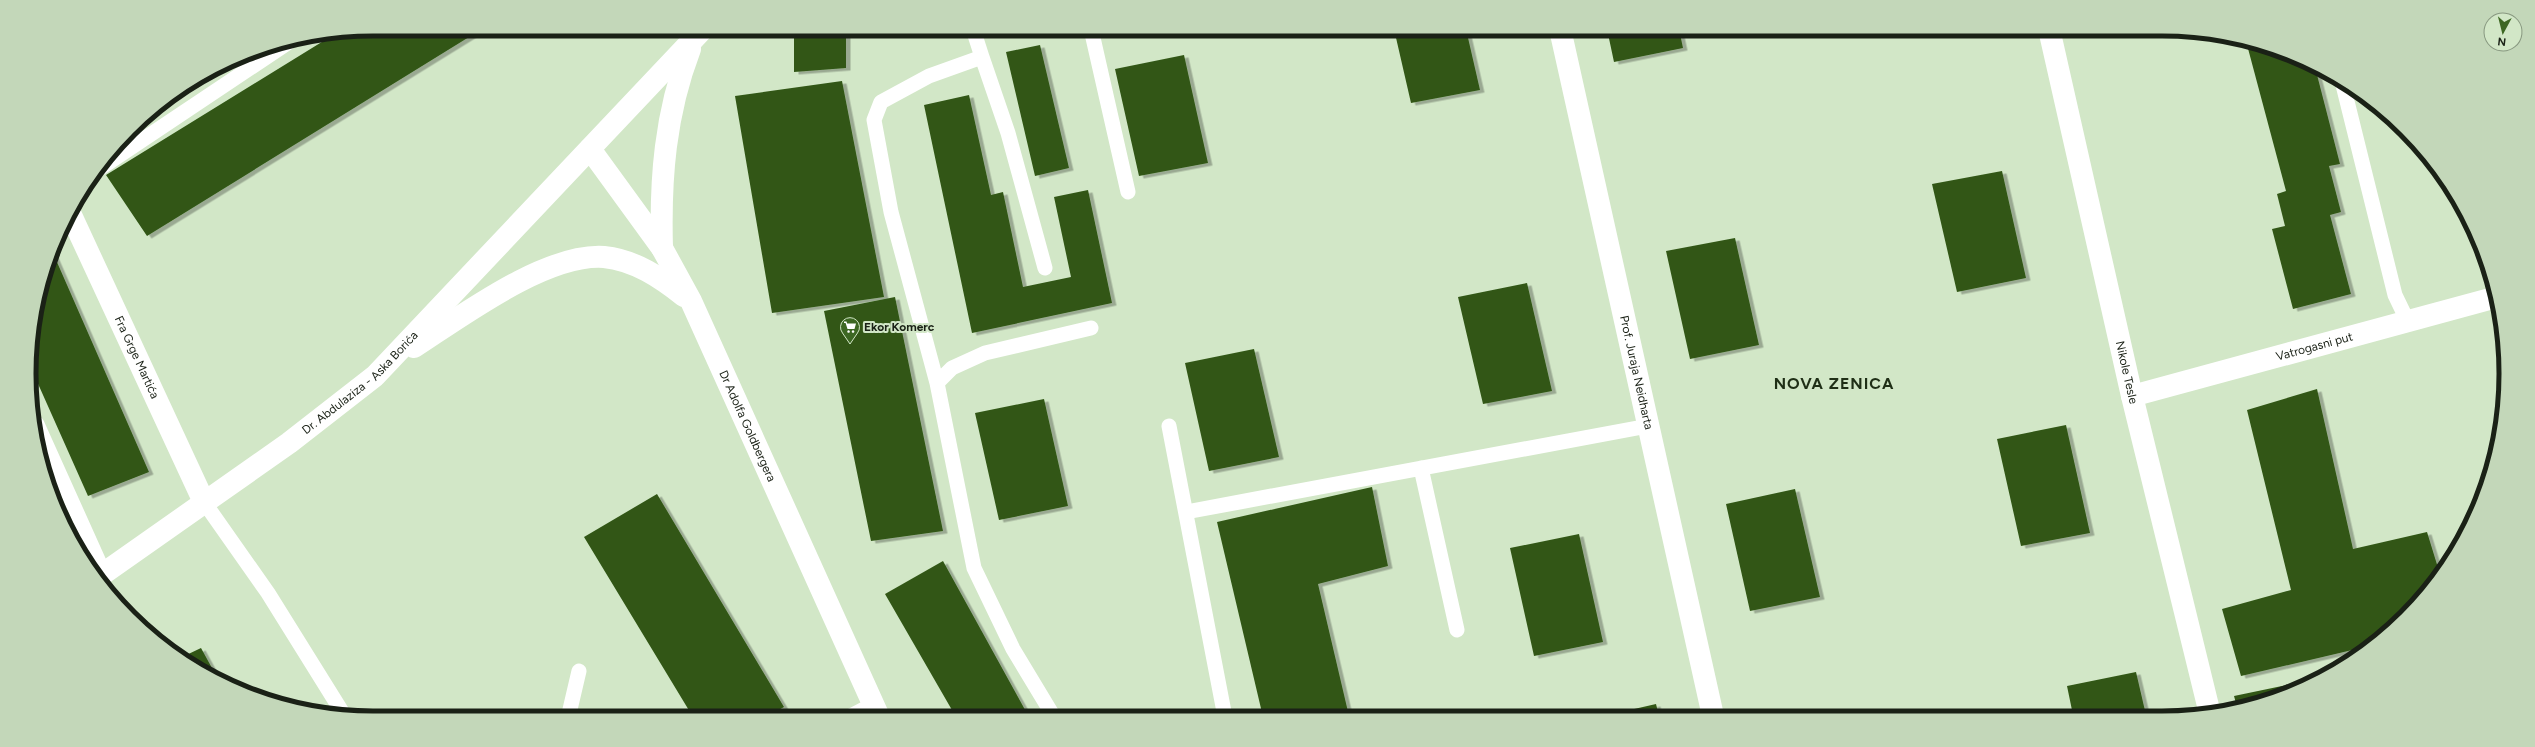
<svg xmlns="http://www.w3.org/2000/svg" width="2535" height="747" font-family="Figtree,sans-serif">
  <style>
    .building { fill: #315716; filter: url(#shadow) }
    .lines { fill: none; stroke-linecap: round; stroke-linejoin: round }
    .service { stroke: #fff; stroke-width: 15 }
    .minor { stroke: #fff; stroke-width: 22 }
    .labels { text-anchor: middle; dominant-baseline: central; stroke-width: 4; stroke-linejoin: round; paint-order: stroke }
    .poi-label { font-size: 12px; font-weight: bold; fill: #1a2116; stroke: #d2e7c7; text-anchor: start }
    .street-label { font-size: 12px; fill: #1a2116; stroke: #d2e7c7 }
    .district-label { font-size: 16px; font-weight: bold; letter-spacing: 1px; fill: #1f2f16; stroke: #d2e7c7 }
    .rim { fill: none; stroke: #1a2116; stroke-width: 5 }
  </style>
  <defs>
    <filter id="shadow"><feDropShadow dx="4.5" dy="2.5" stdDeviation="0" flood-color="#0004"/></filter>
  </defs>
  <rect width="100%" height="100%" fill="#d2e7c7"/>
  <path class="building" d="M 374,29 L 482,29 L 147,236 L 106,175 L 338,32 Z
    M 794,29 L 846,29 L 846,68 L 794,72 Z
    M 1394,29 L 1466,29 L 1480,90 L 1411,103 Z
    M 1607,29 L 1679,29 L 1683,48 L 1614,62 Z
    M 2246,41 L 2293,55 L 2315,67 L 2340,164 L 2329,166 L 2341,212 L 2330,215 L 2351,294 L 2293,309 L 2272,229 L 2285,226 L 2277,194 L 2286,191 Z
    M 1040,45 L 1069,168 L 1035,176 L 1006,52 Z
    M 1184,55 L 1208,163 L 1139,176 L 1115,69 Z
    M 842,81 L 884,297 L 772,313 L 735,96 Z
    M 969,95 L 991,195 L 1003,192 L 1023,287 L 1071,277 L 1054,197 L 1088,190 L 1112,303 L 972,333 L 924,105 Z
    M 2002,171 L 2026,278 L 1957,292 L 1932,184 Z
    M 1735,238 L 1759,345 L 1690,359 L 1666,251 Z
    M 53,253 L 149,472 L 88,496 L 31,368 L 30,351 L 41,284 Z
    M 1527,283 L 1552,391 L 1483,404 L 1458,297 Z
    M 895,297 L 943,531 L 871,541 L 824,311 Z
    M 1254,349 L 1279,457 L 1209,471 L 1185,363 Z
    M 2317,389 L 2353,549 L 2427,532 L 2439,571 L 2389,632 L 2365,647 L 2241,676 L 2222,609 L 2291,590 L 2247,410 Z
    M 1044,399 L 1068,506 L 999,520 L 975,413 Z
    M 2066,425 L 2090,533 L 2021,546 L 1997,439 Z
    M 1372,487 L 1388,566 L 1318,584 L 1349,716 L 1263,717 L 1217,522 Z
    M 1795,489 L 1820,597 L 1750,611 L 1726,504 Z
    M 657,494 L 784,707 L 766,717 L 693,717 L 584,537 Z
    M 1579,534 L 1603,642 L 1534,656 L 1510,548 Z
    M 943,561 L 1029,717 L 956,717 L 885,594 Z
    M 201,648 L 218,679 L 180,658 Z
    M 2136,672 L 2146,715 L 2073,715 L 2067,686 Z
    M 2315,679 L 2294,692 L 2237,707 L 2234,696 Z
    M 1656,704 L 1659,716 L 1608,716 L 1608,715 Z"/>
  <g class="lines">
    <path class="service" d="M 973,29 L 982,57
      M 1091,29 L 1128,192
      M 2342,81 L 2395,295 L 2408,322
      M 96,171 L 292,40
      M 1045,268 L 1008,133 L 982,57 L 929,76 L 881,102 L 874,120 L 891,212 L 937,383 L 974,568 L 1013,649 L 1054,717
      M 937,383 L 952,368 L 985,353 L 1091,328
      M 37,424 L 104,573
      M 1169,426 L 1225,717
      M 1421,468 L 1457,630
      M 204,502 L 268,593 L 344,715
      M 1186,512 L 1648,426
      M 849,717 L 872,705
      M 568,718 L 579,671"/>
    <g class="minor">
      <path id="s1" d="M 1560,29 L 1713,716"/>
      <path id="s2" d="M 2049,29 L 2132,396 L 2210,714"/>
      <path id="s3" d="M 590,149 L 662,248 L 691,301 L 879,717"/>
      <path id="s4" d="M 70,213 L 204,502"/>
      <path d="M 662,248 C 660,179 665,114 690,49"/>
      <path d="M 414,347 C 462,316 546,253 604,257 C 635,260 661,278 684,296"/>
      <path id="s5" d="M 2132,396 L 2497,297"/>
      <path id="s6" d="M 97,578 L 289,443 L 375,376 L 703,29"/>
    </g>
  </g>
  <defs>
    <g id="supermarket-pin" transform="scale(1)"><path d="M0 17L-7.5 6A9.5 9.5 0 1 1 7.5 6Z" fill="#3d6723" stroke="#d2e7c7"/><path d="M-6-5.5h2.5l.6 2H6L4.5 2H-2.5L-4.4-4H-6ZM-1.5 3.2a1.3 1.3 0 1 0 .1 0ZM3 3.2a1.3 1.3 0 1 0 .1 0Z" fill="#fff"/></g>
  </defs>
  <g fill-rule="evenodd">
    <use href="#supermarket-pin" x="850" y="327"/>
  </g>
  <g class="labels">
    <g class="poi-label">
      <text x="864" y="327">Ekor Komerc</text>
    </g>
    <g class="street-label">
      <text stroke="none"><textPath href="#s5" startOffset="189">Vatrogasni put</textPath></text>
      <text stroke="none"><textPath href="#s4" startOffset="159">Fra Grge Martića</textPath></text>
      <text stroke="none"><textPath href="#s1" startOffset="352">Prof. Juraja Neidharta</textPath></text>
      <text stroke="none"><textPath href="#s2" startOffset="352">Nikole Tesle</textPath></text>
      <text stroke="none"><textPath href="#s6" startOffset="328">Dr. Abdulaziza - Aska Borića</textPath></text>
      <text stroke="none"><textPath href="#s3" startOffset="320">Dr Adolfa Goldbergera</textPath></text>
    </g>
    <g class="district-label">
      <text x="1834" y="383">NOVA ZENICA</text>
    </g>
  </g>
  <path d="M0 0H2535V747H0ZM373 36H2162A337 337 0 0 1 2499 373V374A337 337 0 0 1 2162 711H373A337 337 0 0 1 36 374V373A337 337 0 0 1 373 36Z" fill="#c3d7b9" fill-rule="evenodd"/>
  <path class="rim" d="M373 36H2162A337 337 0 0 1 2499 373V374A337 337 0 0 1 2162 711H373A337 337 0 0 1 36 374V373A337 337 0 0 1 373 36Z"/>
  <g transform="translate(2503 32) rotate(187)"><circle r="19" fill="#d2e7c7" stroke="#889880"/>
  <path d="M0-3L7 15L0 10L-7 15Z" fill="#3d6723"/>
  <text y="-6" font-size="11" font-weight="bold" text-anchor="middle" fill="#1a2116">N</text>
  </g>
</svg>
